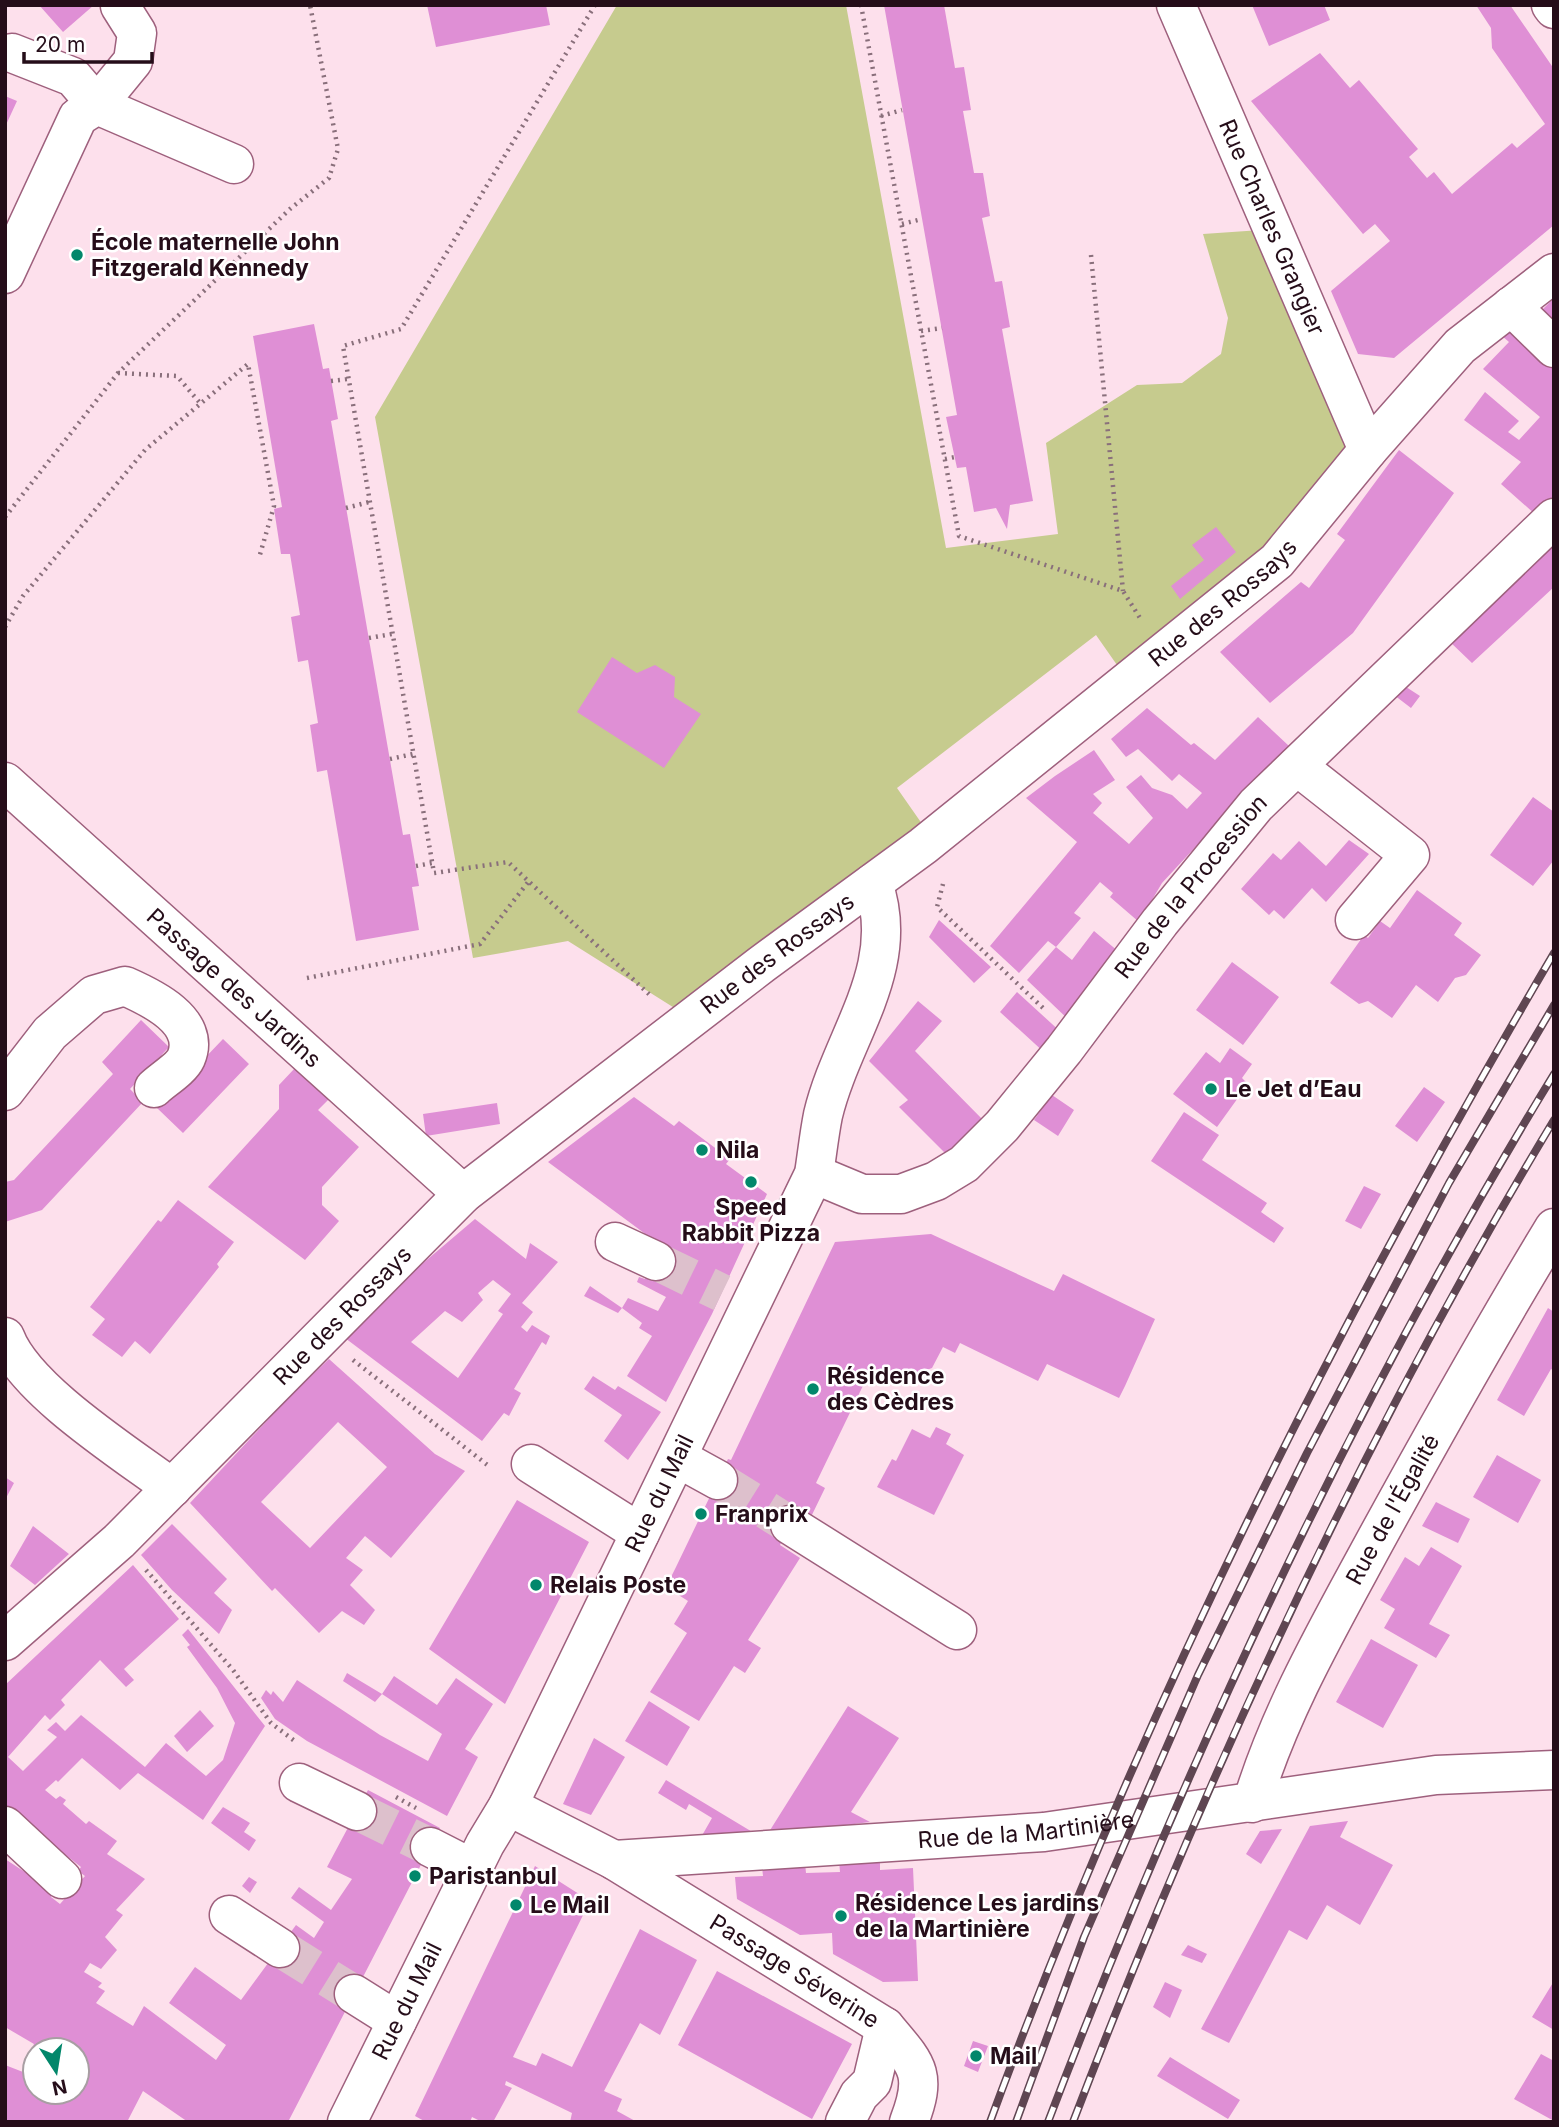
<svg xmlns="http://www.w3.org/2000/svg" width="1559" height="2127" font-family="Inter,sans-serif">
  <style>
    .green { fill: #c6cb8e }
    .building { fill: #df8fd5; fill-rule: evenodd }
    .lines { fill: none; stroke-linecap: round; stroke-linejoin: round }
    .minor-tunnel { stroke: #ddc0cc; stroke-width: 38; stroke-dasharray: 38 19; stroke-linecap: butt }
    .minor-casing { stroke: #9e607d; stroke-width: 41 }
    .path { stroke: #896f7b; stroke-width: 4.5; stroke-dasharray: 2 5; stroke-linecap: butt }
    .minor { stroke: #fff; stroke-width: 38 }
    .rail-casing { stroke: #5f4652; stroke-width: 8 }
    .rail { stroke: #fff; stroke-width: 5; stroke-dasharray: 16; stroke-linecap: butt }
    .poi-dot { fill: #02876b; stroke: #fff; stroke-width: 2.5 }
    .labels { text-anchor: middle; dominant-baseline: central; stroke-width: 5; stroke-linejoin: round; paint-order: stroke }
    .street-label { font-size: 23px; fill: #250d19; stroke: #fff }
    .poi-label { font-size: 23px; font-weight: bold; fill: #250d19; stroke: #fff; text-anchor: start }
  </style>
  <rect width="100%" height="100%" fill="#fde0ec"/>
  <path class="green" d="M 617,5 L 846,5 L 946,548 L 1058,534 L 1046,443 L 1137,385 L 1182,383 L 1221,354 L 1228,318 L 1203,234 L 1261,230 L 1358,439 L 1274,556 L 1124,675 L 1096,635 L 897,788 L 927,831 L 684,1014 L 568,941 L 473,958 L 375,417 Z"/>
  <path class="building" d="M 39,5 L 94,5 L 63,32 Z
    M 427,5 L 546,5 L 550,25 L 436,47 Z
    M 884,5 L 944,5 L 955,68 L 964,67 L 971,110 L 963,111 L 974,173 L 983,173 L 990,216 L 982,218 L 995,282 L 1002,281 L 1010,327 L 1002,329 L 1033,501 L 1010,505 L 1007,529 L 996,508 L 974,512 L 966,467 L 957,468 L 946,417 L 957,415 Z
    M 1252,5 L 1324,5 L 1330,20 L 1269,46 Z
    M 1476,5 L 1510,5 L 1554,69 L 1554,225 L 1394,358 L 1358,354 L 1331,291 L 1390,241 L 1375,224 L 1363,234 L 1251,101 L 1320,53 L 1350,88 L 1359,80 L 1418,149 L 1409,157 L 1427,178 L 1434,172 L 1452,194 L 1512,143 L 1517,148 L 1545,124 L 1492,48 L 1491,28 Z
    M 5,96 L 17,101 L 5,127 Z
    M 1554,298 L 1554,330 L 1537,315 Z
    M 314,324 L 323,369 L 329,368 L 338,419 L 331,421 L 403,835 L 410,834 L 419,886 L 412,887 L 419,930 L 356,941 L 327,770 L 317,772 L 310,725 L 318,723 L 308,660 L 298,662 L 291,617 L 300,615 L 290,554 L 281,554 L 274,509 L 282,507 L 253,336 Z
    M 1513,327 L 1554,365 L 1554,496 L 1536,515 L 1501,484 L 1521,462 L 1464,420 L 1485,392 L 1519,421 L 1508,432 L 1519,440 L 1540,417 L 1483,369 L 1509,342 L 1501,335 Z
    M 1399,450 L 1454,493 L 1353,633 L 1270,703 L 1220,652 L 1301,582 L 1309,588 L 1345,540 L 1337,534 Z
    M 1216,527 L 1236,552 L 1180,599 L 1171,586 L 1204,560 L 1192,545 Z
    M 1554,535 L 1554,587 L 1472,663 L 1448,640 Z
    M 612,657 L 637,673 L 655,665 L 675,677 L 674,697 L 701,714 L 664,768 L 577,712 Z
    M 1403,685 L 1420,696 L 1411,708 L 1394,695 Z
    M 1147,708 L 1191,745 L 1194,743 L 1215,760 L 1258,717 L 1289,746 L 1162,883 L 1139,922 L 1110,897 L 1113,893 L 1100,882 L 1074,913 L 1081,918 L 1056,947 L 1072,960 L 1094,931 L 1119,952 L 1072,1023 L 1027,980 L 1056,947 L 1048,941 L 1019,973 L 990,946 L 1077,842 L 1026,798 L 1055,776 L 1094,750 L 1115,780 L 1093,794 L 1102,803 L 1093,813 L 1129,844 L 1153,818 L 1126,787 L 1141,775 L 1152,788 L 1172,795 L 1187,809 L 1202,793 L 1179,774 L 1172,781 L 1138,749 L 1126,757 L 1111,739 Z
    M 1533,797 L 1554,812 L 1554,860 L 1533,886 L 1490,855 Z
    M 1349,840 L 1369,854 L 1326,902 L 1312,888 L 1284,919 L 1274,910 L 1269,915 L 1241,889 L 1273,853 L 1281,860 L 1299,841 L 1326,866 Z
    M 1417,890 L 1462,923 L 1454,935 L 1481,955 L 1466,975 L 1455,978 L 1438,1002 L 1416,985 L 1392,1018 L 1368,1001 L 1359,1004 L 1330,983 L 1364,935 L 1368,938 L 1380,921 L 1390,928 Z
    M 939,920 L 991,967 L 974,983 L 929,937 Z
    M 1232,962 L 1279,997 L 1243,1045 L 1196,1010 Z
    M 1017,992 L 1063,1034 L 1046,1054 L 1000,1012 Z
    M 918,1001 L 942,1021 L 915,1051 L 985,1122 L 945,1153 L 899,1107 L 908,1100 L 869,1061 Z
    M 141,1020 L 169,1047 L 130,1089 L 143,1102 L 42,1210 L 5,1222 L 5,1182 L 14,1180 L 113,1074 L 102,1062 Z
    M 223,1039 L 249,1064 L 183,1133 L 157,1108 Z
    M 1230,1048 L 1252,1064 L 1242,1078 L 1248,1084 L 1217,1127 L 1173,1094 L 1206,1052 L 1220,1063 Z
    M 295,1068 L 329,1099 L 318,1110 L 359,1147 L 322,1187 L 322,1205 L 339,1221 L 305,1260 L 208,1187 L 279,1109 L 279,1085 Z
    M 1424,1087 L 1445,1102 L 1417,1142 L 1395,1126 Z
    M 1052,1095 L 1074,1110 L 1058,1136 L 1034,1120 Z
    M 634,1097 L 674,1126 L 679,1121 L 730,1159 L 726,1164 L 767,1194 L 712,1314 L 666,1402 L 627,1376 L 652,1336 L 639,1328 L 642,1323 L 622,1308 L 618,1313 L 584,1296 L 590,1286 L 622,1308 L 628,1298 L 658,1311 L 666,1297 L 637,1282 L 639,1277 L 645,1279 L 663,1247 L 548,1162 Z
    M 497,1103 L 500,1124 L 426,1136 L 423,1114 Z
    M 1184,1112 L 1219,1135 L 1202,1160 L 1267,1203 L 1261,1212 L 1284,1228 L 1274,1243 L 1151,1161 Z
    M 1364,1186 L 1381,1194 L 1361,1229 L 1345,1221 Z
    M 178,1200 L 234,1242 L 217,1264 L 219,1267 L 150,1354 L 135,1341 L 122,1357 L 92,1335 L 105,1319 L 90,1307 L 158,1220 L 161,1222 Z
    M 475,1219 L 526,1259 L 530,1243 L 558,1262 L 522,1303 L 533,1312 L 521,1327 L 527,1332 L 532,1325 L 550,1336 L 546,1345 L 542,1342 L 514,1389 L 521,1393 L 509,1416 L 504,1413 L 482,1441 L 345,1338 L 402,1281 ZM 493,1280 L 511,1294 L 498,1311 L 503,1314 L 458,1378 L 411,1342 L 445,1311 L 462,1322 L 483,1300 L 478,1293 Z
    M 931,1234 L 1054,1291 L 1063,1274 L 1155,1319 L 1125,1386 L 1119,1398 L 1047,1364 L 1038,1381 L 960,1343 L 955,1353 L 943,1347 L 932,1368 L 899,1380 L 872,1367 L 816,1483 L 825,1488 L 809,1521 L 795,1514 L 780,1545 L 800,1558 L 748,1640 L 761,1648 L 745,1673 L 734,1666 L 699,1721 L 650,1692 L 687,1633 L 674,1624 L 688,1601 L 666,1587 L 676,1567 L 728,1459 L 731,1460 L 835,1242 Z
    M 1548,1308 L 1554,1312 L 1554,1371 L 1551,1369 L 1524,1416 L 1497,1400 Z
    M 329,1359 L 435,1454 L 465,1471 L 391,1558 L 365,1536 L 346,1558 L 363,1570 L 350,1585 L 375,1610 L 364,1625 L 342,1611 L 319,1633 L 275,1588 L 272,1591 L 190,1503 L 293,1393 ZM 338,1422 L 387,1467 L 310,1548 L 261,1502 Z
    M 593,1376 L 615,1390 L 618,1386 L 661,1412 L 628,1460 L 604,1441 L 622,1415 L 584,1389 Z
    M 936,1427 L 951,1434 L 946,1444 L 964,1455 L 934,1515 L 877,1487 L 892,1459 L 896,1461 L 912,1429 L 930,1438 Z
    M 1497,1455 L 1541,1480 L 1518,1523 L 1473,1497 Z
    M 5,1477 L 14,1483 L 5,1500 Z
    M 517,1500 L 589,1542 L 505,1704 L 429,1649 Z
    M 1436,1502 L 1470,1519 L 1458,1543 L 1422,1526 Z
    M 172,1524 L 227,1579 L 214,1593 L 232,1610 L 219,1634 L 172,1590 L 141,1555 Z
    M 33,1526 L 69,1554 L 35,1585 L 10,1566 Z
    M 1431,1547 L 1462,1566 L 1429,1624 L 1450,1635 L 1436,1658 L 1384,1628 L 1395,1609 L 1380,1600 L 1405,1557 L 1419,1566 Z
    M 133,1565 L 179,1619 L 124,1669 L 134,1680 L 126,1687 L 100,1660 L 61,1700 L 65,1705 L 50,1720 L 45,1715 L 8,1757 L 23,1771 L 57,1737 L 47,1730 L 56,1722 L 65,1731 L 81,1715 L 145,1767 L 166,1743 L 206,1776 L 223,1760 L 235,1723 L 217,1688 L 187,1647 L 190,1645 L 182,1635 L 188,1629 L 265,1726 L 203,1820 L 138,1773 L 120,1790 L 82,1758 L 58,1782 L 56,1780 L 45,1790 L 56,1799 L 60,1796 L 66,1800 L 63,1804 L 86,1824 L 89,1821 L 117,1841 L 107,1854 L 145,1879 L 116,1910 L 123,1915 L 105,1937 L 117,1950 L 101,1969 L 90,1963 L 84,1972 L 102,1983 L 98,1987 L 105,1991 L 96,2003 L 133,2026 L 144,2006 L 216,2060 L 226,2045 L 169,2003 L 195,1967 L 241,2000 L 296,1925 L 314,1938 L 324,1922 L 291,1898 L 299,1887 L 331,1910 L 352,1879 L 327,1867 L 368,1790 L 440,1828 L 288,2122 L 188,2122 L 143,2091 L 127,2122 L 5,2122 L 5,2065 L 23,2072 L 34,2044 L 5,2027 L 5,1859 L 51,1889 L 51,1897 L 60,1904 L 85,1876 L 78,1871 L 81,1867 L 5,1807 L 5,1685 ZM 35,2050 L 77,2050 L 77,2092 L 35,2092 Z
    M 1371,1639 L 1418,1665 L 1383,1728 L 1336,1702 Z
    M 347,1673 L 382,1694 L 394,1676 L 437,1705 L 456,1678 L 493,1704 L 465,1749 L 478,1757 L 447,1816 L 307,1741 L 275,1719 L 261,1698 L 266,1690 L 271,1695 L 273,1691 L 283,1702 L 297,1680 L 380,1735 L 428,1761 L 442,1734 L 382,1694 L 375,1702 L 343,1681 Z
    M 649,1701 L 690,1727 L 667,1766 L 625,1741 Z
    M 848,1706 L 899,1738 L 851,1812 L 870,1822 L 767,1835 Z
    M 200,1710 L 214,1726 L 187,1752 L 174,1736 Z
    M 594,1738 L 625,1757 L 591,1815 L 563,1804 Z
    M 666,1780 L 759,1836 L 700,1839 L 712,1818 L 689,1804 L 686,1810 L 658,1793 Z
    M 223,1807 L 250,1823 L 244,1832 L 256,1840 L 249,1851 L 211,1823 Z
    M 1348,1821 L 1340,1837 L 1393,1865 L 1360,1925 L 1327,1905 L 1307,1940 L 1289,1930 L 1229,2043 L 1201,2029 L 1310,1826 Z
    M 1282,1829 L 1261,1864 L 1246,1854 L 1260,1831 Z
    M 880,1860 L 880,1870 L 913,1868 L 918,1981 L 883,1982 L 833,1954 L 832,1933 L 800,1935 L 737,1899 L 735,1877 L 763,1876 L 762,1867 L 805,1863 L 806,1873 L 840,1872 L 839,1861 Z
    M 535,1866 L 590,1901 L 513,2057 L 536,2066 L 542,2053 L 572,2067 L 640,1929 L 697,1960 L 660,2035 L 640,2023 L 604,2091 L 622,2099 L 617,2111 L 637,2122 L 570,2122 L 572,2113 L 506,2081 L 505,2085 L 512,2088 L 510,2091 L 493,2122 L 482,2122 L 472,2117 L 470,2122 L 426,2122 L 415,2116 Z
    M 249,1877 L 257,1882 L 250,1893 L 242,1886 Z
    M 1188,1945 L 1207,1954 L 1202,1963 L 1181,1955 Z
    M 717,1971 L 852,2044 L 812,2119 L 678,2045 Z
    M 1554,1981 L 1554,2030 L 1532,2017 Z
    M 1165,1982 L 1182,1990 L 1170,2018 L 1153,2007 Z
    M 973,2041 L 988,2046 L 978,2072 L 964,2066 Z
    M 1541,2054 L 1554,2061 L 1554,2121 L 1514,2099 Z
    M 1170,2057 L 1240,2100 L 1228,2119 L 1157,2076 Z"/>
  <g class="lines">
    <path class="minor-tunnel" d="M 656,1261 L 722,1293
      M 718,1480 L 790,1525
      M 357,1811 L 430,1847
      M 280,1948 L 354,1994"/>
    <g class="minor-casing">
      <g id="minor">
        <path id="s1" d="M 1176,5 L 1368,450"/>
        <path d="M 1551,5 L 1554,9"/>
        <path d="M 12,53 L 73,77 L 97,105 L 133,61 L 137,33 L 120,6"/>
        <path d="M 5,274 L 78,117 L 97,105 L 234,164"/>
        <path d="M 1511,306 L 1554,348"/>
        <path d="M 1297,766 L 1410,855 L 1355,920"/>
        <path id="s2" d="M 5,782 L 463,1194"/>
        <path d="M 5,1091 L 50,1033 L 94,995 L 125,986 C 150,997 202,1021 186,1058 C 181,1069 162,1080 154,1088"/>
        <path id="s3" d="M 814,1174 L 862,1194 L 901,1194 L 936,1181 L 964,1164 L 1002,1126 L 1064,1050 L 1160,922 L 1256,805 L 1554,518"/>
        <path d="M 615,1242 L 656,1261"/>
        <path d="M 5,1337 C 25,1390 125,1453 172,1488"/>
        <path d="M 678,1458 L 718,1480"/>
        <path d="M 531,1464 L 640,1533"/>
        <path d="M 790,1525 L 957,1630"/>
        <path id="s4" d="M 5,1641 L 119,1541 L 463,1194 L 762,964 L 923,846 L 1277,561 L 1368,450 L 1460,346 L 1554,273"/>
        <path d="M 299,1783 L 357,1811"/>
        <path id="s5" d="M 1252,1803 C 1280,1711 1328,1628 1374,1543 C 1432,1437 1491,1332 1554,1228"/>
        <path id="s6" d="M 508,1806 L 614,1860 L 885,2027 C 917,2065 928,2073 909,2122"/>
        <path d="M 5,1826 L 62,1879"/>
        <path d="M 430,1847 L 473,1869"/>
        <path id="s7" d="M 614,1860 L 1044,1832 L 1436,1775 L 1554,1770"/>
        <path d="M 229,1915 L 280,1948"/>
        <path d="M 354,1994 L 397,2021"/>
        <path id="s8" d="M 347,2122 L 485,1844 L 508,1806 L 814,1174 C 817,1155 819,1135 823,1115 C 842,1035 903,968 873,883"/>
        <path d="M 845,2122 L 859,2095 L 872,2082 L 885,2027"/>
      </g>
    </g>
    <path class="path" d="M 595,5 L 401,329 L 343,346 L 434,873 L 508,862 L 652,997
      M 861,5 L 959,536 L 1123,591 L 1140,618
      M 881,116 L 902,110
      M 902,224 L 922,219
      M 1091,255 L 1123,591
      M 921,331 L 942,328
      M 118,373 L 177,376 L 200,403
      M 331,381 L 348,379
      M 945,459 L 955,457
      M 346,508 L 369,502
      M 5,517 L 118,373 L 290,209 L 329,178 L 338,149 L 310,5
      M 5,627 L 23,596 L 145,450 L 248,364 L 274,506 L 259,558
      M 369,638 L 392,634
      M 390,759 L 413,754
      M 416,866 L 432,863
      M 943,884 L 937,907 L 1043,1008
      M 307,978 L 480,944 L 529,881
      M 353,1360 L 490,1467
      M 146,1570 L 233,1670 L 271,1723 L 296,1742
      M 396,1797 L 416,1808"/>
    <use href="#minor" class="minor"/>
    <g class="rail-casing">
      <path id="rail" d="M 990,2122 C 1140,1714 1334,1327 1554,953
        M 1016,2122 L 1084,1937 L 1198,1675 L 1307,1453 L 1449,1183 L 1554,1005
        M 1048,2122 C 1187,1758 1351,1406 1554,1074
        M 1073,2122 C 1206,1775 1362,1438 1554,1120"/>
    </g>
    <use href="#rail" class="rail"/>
  </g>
  <g class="poi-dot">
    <circle cx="77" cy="255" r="7"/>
    <circle cx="1211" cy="1089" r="7"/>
    <circle cx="702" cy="1150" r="7"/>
    <circle cx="751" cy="1182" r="7"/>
    <circle cx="813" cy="1389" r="7"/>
    <circle cx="701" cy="1514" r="7"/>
    <circle cx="536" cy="1585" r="7"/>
    <circle cx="415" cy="1876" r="7"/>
    <circle cx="516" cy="1905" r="7"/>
    <circle cx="841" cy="1916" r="7"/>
    <circle cx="976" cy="2056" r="7"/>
  </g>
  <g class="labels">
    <g class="street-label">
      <text stroke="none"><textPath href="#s1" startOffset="242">Rue Charles Grangier</textPath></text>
      <text stroke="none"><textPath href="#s4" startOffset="1603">Rue des Rossays</textPath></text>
      <text stroke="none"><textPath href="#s3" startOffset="520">Rue de la Procession</textPath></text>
      <text stroke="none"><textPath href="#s4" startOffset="1036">Rue des Rossays</textPath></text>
      <text stroke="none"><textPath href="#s2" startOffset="308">Passage des Jardins</textPath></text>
      <text stroke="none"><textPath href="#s4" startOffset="469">Rue des Rossays</textPath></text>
      <text stroke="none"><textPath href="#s8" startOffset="702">Rue du Mail</textPath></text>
      <text stroke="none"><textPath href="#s5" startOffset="326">Rue de l'Égalité</textPath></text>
      <text stroke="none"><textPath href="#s7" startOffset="413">Rue de la Martinière</textPath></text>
      <text stroke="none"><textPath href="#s6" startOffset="331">Passage Séverine</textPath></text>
      <text stroke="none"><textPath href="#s8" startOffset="135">Rue du Mail</textPath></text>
    </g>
    <g class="poi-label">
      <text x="91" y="242">École maternelle John<tspan x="91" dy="26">Fitzgerald Kennedy</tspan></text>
      <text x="1225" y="1089">Le Jet d’Eau</text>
      <text x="716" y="1150">Nila</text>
      <text x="751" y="1207" text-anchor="middle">Speed<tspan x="751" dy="26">Rabbit Pizza</tspan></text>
      <text x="827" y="1376">Résidence<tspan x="827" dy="26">des Cèdres</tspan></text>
      <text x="715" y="1514">Franprix</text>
      <text x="550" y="1585">Relais Poste</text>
      <text x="429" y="1876">Paristanbul</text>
      <text x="855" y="1903">Résidence Les jardins<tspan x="855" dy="26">de la Martinière</tspan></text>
      <text x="530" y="1905">Le Mail</text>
      <text x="990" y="2056">Mail</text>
    </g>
  </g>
  <rect width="1559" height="2127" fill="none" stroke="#250d19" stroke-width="14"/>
  <g transform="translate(56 2071) rotate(168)"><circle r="33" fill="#ffffff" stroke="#a89ea3" stroke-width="2"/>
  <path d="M0-5L12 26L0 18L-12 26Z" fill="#02876b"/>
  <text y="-10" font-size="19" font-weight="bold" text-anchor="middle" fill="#250d19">N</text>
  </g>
  <path d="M24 52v10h128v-10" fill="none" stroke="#250d19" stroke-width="3.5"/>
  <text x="35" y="52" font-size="21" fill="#250d19" stroke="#ffffff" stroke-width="5" paint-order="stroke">20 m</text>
</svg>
